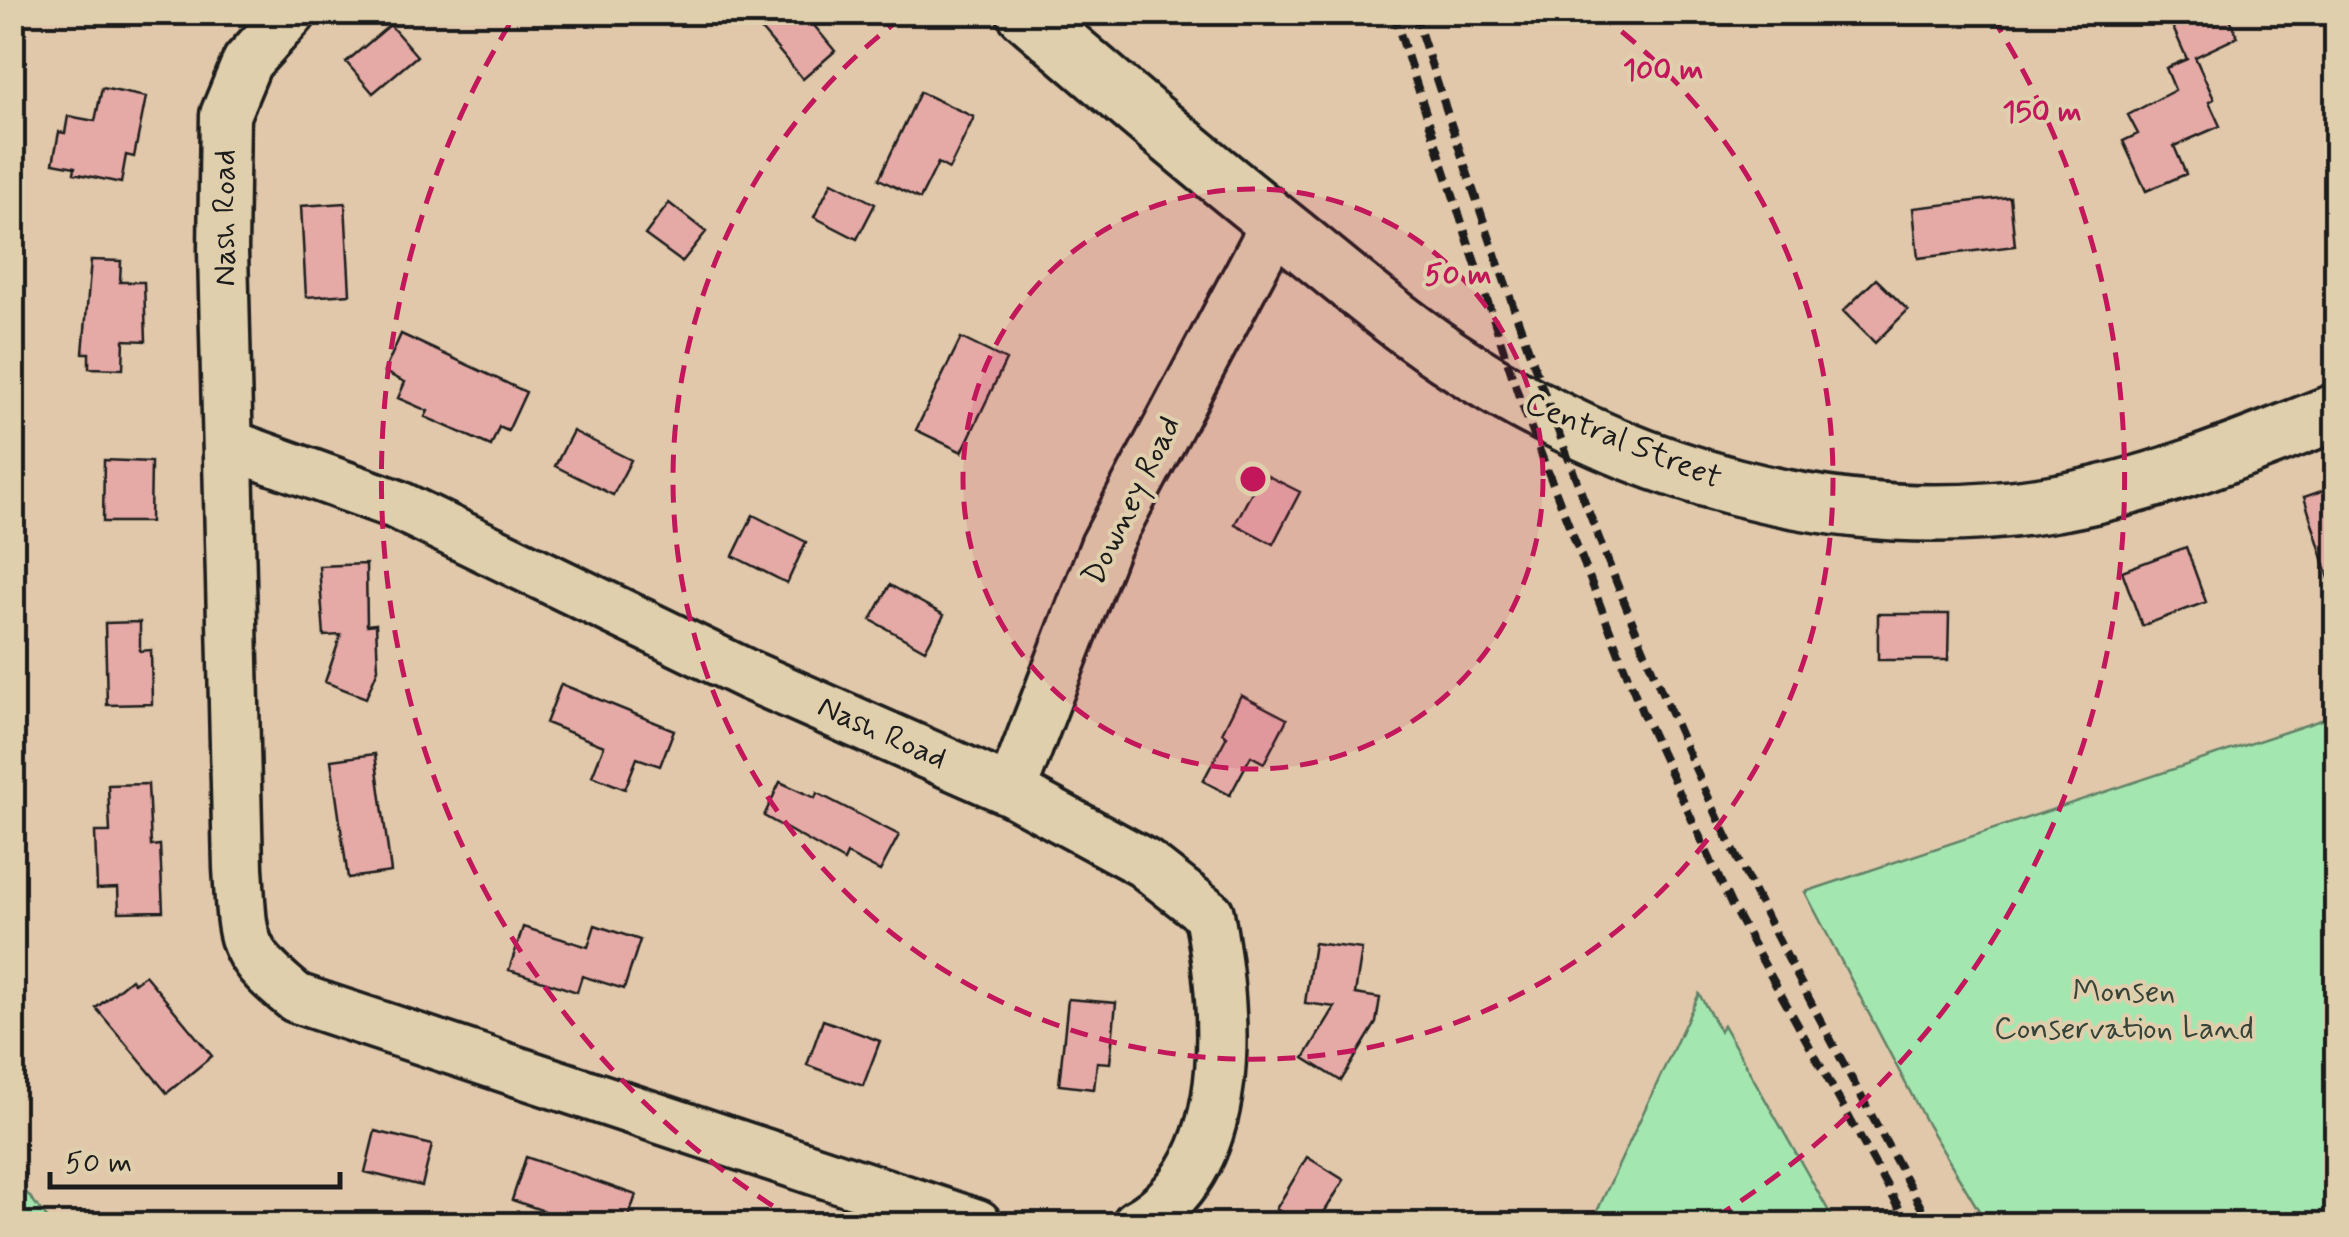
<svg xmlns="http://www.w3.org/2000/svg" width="2349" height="1237" font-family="Mynerve,sans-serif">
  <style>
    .green { fill: #a4e6b0; stroke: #608166; stroke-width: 2.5 }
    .building { fill: #e5aaa6; stroke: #1c1c1c; stroke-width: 2.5 }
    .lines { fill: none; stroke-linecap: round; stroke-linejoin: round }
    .street-casing { stroke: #1c1c1c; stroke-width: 55 }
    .secondary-casing { stroke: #1c1c1c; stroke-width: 62 }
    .street { stroke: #e0cfac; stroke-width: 48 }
    .secondary { stroke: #e0cfac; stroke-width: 55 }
    .rail { stroke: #1c1c1c; stroke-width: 8; stroke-dasharray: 15 8; stroke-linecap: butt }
    .ring { fill: none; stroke: #c2185b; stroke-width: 5; stroke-dasharray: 18 12 }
    .labels { text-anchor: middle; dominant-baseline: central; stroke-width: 8; stroke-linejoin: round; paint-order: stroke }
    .street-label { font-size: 32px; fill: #1c1c1c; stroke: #e0cfac }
    .park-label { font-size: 32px; fill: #37443a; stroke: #e0cfac }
    .centre { fill: #c2185b; stroke: #e0cfac; stroke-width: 5 }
    .ring-label { font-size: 30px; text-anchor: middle; font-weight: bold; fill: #c2185b; stroke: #e0cfac; stroke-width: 8; stroke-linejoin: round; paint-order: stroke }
  </style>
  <rect width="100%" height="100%" fill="#e1c8ab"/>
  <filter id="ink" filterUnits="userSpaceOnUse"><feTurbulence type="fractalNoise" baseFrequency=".01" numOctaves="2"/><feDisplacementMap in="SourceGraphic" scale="20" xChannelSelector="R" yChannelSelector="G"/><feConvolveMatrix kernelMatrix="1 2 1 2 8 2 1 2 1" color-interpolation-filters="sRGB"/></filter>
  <g filter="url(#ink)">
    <path class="green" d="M 2336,715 L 2336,1224 L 1987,1224 L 1928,1126 L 1805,892 Z
      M 1699,994 L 1720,1031 L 1723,1025 L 1836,1224 L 1591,1224 Z
      M 13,1176 L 52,1224 L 13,1224 Z"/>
    <path class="building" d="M 746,12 L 803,12 L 835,51 L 803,79 Z
      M 2194,12 L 2227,12 L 2238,37 L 2195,57 L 2214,99 L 2209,102 L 2220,126 L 2174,146 L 2186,174 L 2146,191 L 2123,141 L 2138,134 L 2128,115 L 2175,90 L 2166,68 L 2187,59 L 2171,23 Z
      M 390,25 L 417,56 L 373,93 L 346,62 Z
      M 102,88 L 146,97 L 134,157 L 126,155 L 121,183 L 74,173 L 75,167 L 53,163 L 59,132 L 65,133 L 68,116 L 95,121 Z
      M 920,92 L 974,117 L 949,169 L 938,163 L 920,199 L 879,179 Z
      M 832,182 L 875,204 L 857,239 L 814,217 Z
      M 2010,197 L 2015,246 L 1918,258 L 1913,208 Z
      M 345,203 L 350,294 L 306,297 L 301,206 Z
      M 669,203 L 706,232 L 682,262 L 645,235 Z
      M 91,260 L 121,261 L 120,282 L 144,282 L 146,341 L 124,340 L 123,369 L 89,368 L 89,353 L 83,353 Z
      M 1876,279 L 1908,310 L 1875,343 L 1843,311 Z
      M 401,334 L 526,392 L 508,431 L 499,427 L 491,446 L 425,417 L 428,411 L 398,398 L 405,382 L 384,372 Z
      M 961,338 L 1006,360 L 962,452 L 916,430 Z
      M 573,431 L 631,460 L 613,495 L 555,466 Z
      M 104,460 L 151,462 L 150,522 L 103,522 Z
      M 1262,473 L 1300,492 L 1273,544 L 1235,524 Z
      M 2336,486 L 2336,577 L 2329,578 L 2304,497 Z
      M 753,515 L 806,542 L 787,583 L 733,556 Z
      M 2186,547 L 2206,602 L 2142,626 L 2122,571 Z
      M 366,564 L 367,625 L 376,624 L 378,669 L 366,698 L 325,682 L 341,635 L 324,636 L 319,566 Z
      M 890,585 L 944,615 L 925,650 L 871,620 Z
      M 1878,614 L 1949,614 L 1948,660 L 1878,660 Z
      M 140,622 L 140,651 L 151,650 L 152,704 L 107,705 L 105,623 Z
      M 561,684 L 674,730 L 660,766 L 637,758 L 625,789 L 592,776 L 604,746 L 546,723 Z
      M 1241,695 L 1287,719 L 1264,763 L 1251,756 L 1230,795 L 1203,781 L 1227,736 L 1222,733 Z
      M 375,754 L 391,872 L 348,878 L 331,760 Z
      M 780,782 L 815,798 L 817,793 L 899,835 L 880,871 L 847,854 L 844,861 L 764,816 Z
      M 148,784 L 151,846 L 160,845 L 163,911 L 119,912 L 118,888 L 97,889 L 95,832 L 110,832 L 108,785 Z
      M 595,925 L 640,940 L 624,989 L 582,976 L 577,992 L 509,970 L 523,927 L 588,947 Z
      M 1314,943 L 1362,949 L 1355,994 L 1380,998 L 1376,1023 L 1341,1081 L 1304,1058 L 1335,1007 L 1305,1003 Z
      M 145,975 L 212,1056 L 167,1093 L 96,1008 L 131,979 L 134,983 Z
      M 1068,999 L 1116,1003 L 1110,1063 L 1097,1062 L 1094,1089 L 1059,1085 Z
      M 823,1020 L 880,1041 L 863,1086 L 807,1065 Z
      M 375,1131 L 432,1145 L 422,1186 L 365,1172 Z
      M 526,1157 L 636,1195 L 626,1224 L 582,1224 L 512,1200 Z
      M 1307,1157 L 1344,1180 L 1317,1224 L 1302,1224 L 1276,1209 Z"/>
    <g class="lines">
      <g class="street-casing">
        <path id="street" d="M 292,12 L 247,62 L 225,115 L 223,251 L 238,868 C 243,941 237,950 296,998 L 977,1224
          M 228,444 L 395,504 L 748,675 L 1011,791 L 1144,863 L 1209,914 C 1227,1013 1241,1166 1137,1224
          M 1011,791 L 1105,546 L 1276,223"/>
      </g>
      <g class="secondary-casing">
        <path id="secondary" d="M 1025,12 C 1109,85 1194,157 1280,226 C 1335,270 1389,317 1447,356 C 1623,473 1838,538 2049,504 C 2149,488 2243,449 2336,412"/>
      </g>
      <use href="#street" class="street"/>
      <use href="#secondary" class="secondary"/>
      <path class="rail" d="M 1393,12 L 1520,400 L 1642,712 L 1731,904 L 1908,1224
        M 1414,12 C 1494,256 1577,500 1680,734 C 1753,902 1844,1063 1930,1224"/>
    </g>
  </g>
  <circle cx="1253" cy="479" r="290" fill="#c2185b" fill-opacity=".12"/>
  <g class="ring">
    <circle cx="1253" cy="479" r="290"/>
    <path d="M1598 13A580 580 0 1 1 908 13"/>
    <path d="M798 1222A871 871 0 0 1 514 17M1992 17A871 871 0 0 1 1708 1222"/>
  </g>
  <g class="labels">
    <g class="street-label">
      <text transform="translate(225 218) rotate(-90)">Nash Road</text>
      <text transform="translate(1623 441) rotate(22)">Central Street</text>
      <text transform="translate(1132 501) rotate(-64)">Downey Road</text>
      <text transform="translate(882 733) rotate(24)">Nash Road</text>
    </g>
    <g class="park-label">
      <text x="2124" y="992">Monsen<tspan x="2124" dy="37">Conservation Land</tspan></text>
    </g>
  </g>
  <circle cx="1253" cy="479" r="15" class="centre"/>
  <g class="ring-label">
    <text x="1663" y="79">100 m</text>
    <text x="2042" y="121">150 m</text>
    <text x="1458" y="284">50 m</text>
  </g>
  <rect width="2349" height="1237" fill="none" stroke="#e0cfac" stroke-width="50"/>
  <rect x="25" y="25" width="2299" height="1187" fill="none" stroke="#1c1c1c" stroke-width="4" filter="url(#ink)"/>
  <path d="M50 1172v15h290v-15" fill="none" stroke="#1c1c1c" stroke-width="5"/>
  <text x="65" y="1172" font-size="30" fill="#1c1c1c" stroke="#e0cfac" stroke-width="8" paint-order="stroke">50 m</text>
</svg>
